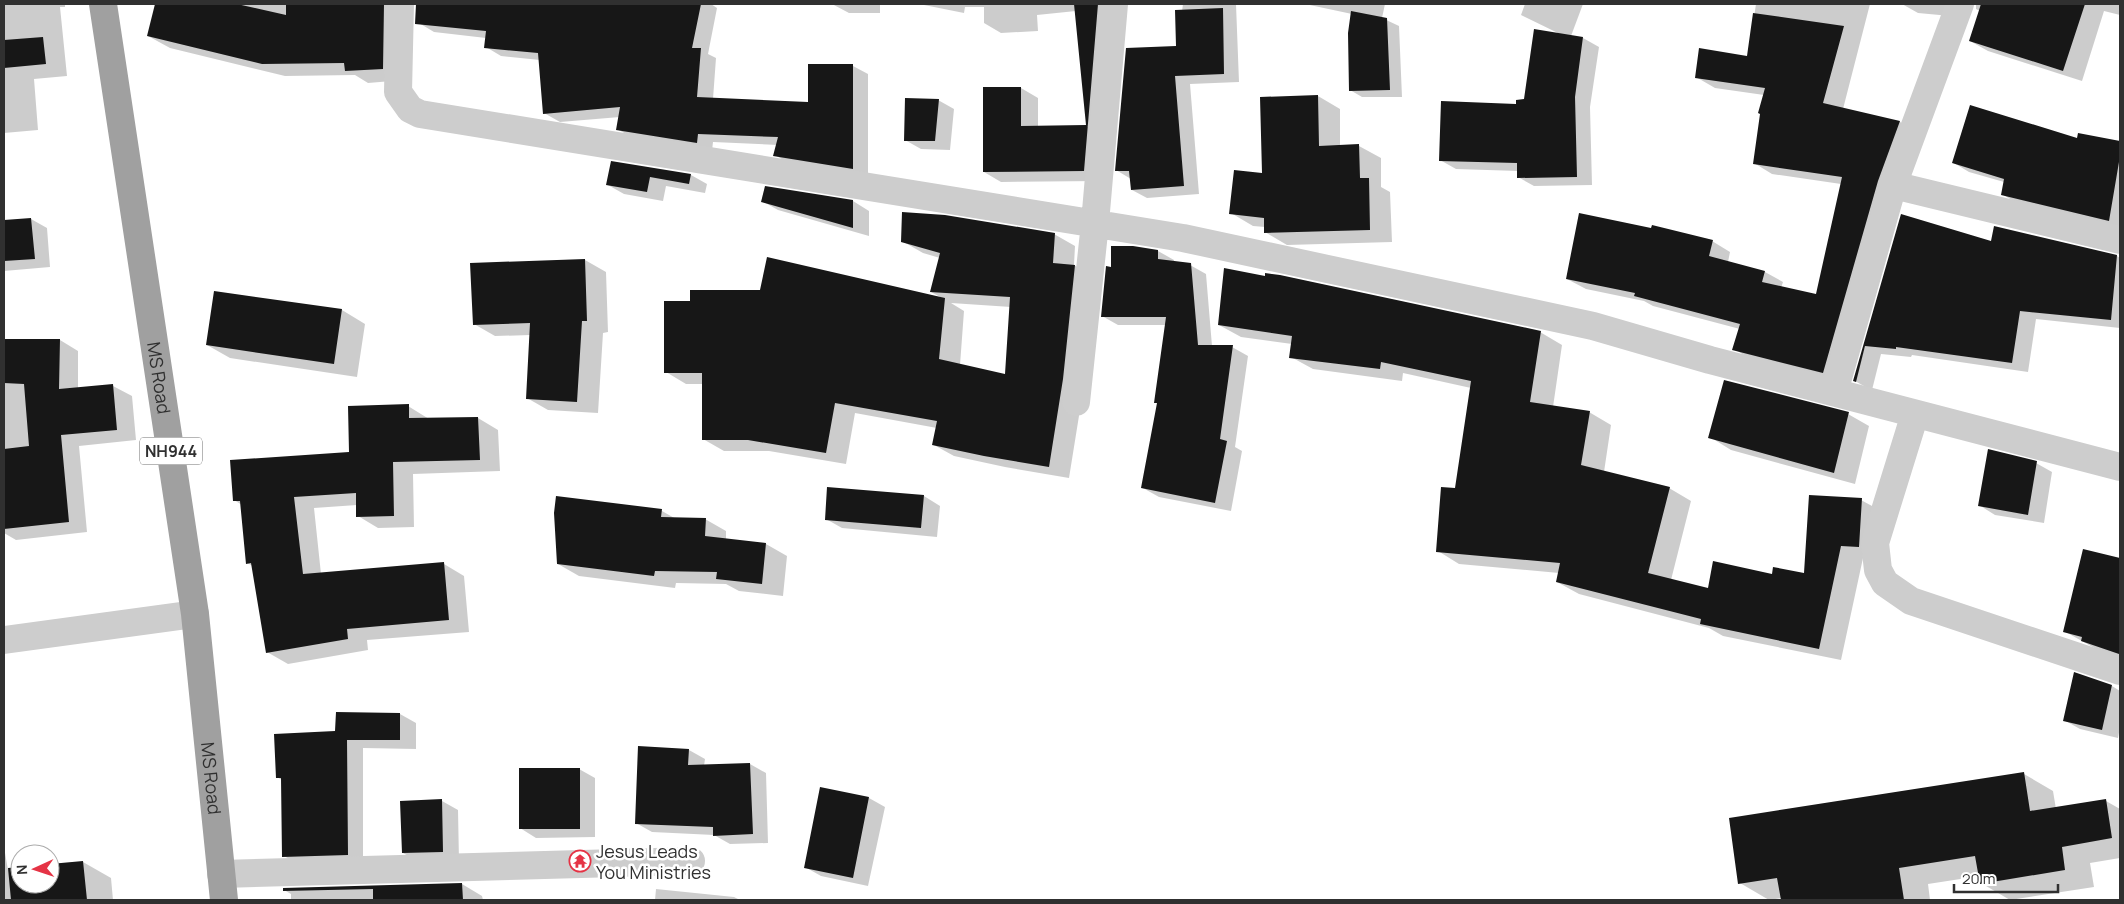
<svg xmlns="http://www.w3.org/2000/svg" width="2124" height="904" font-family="Manrope,sans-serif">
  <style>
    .shadow { fill: #0003; fill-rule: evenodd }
    .building { fill: #171717 }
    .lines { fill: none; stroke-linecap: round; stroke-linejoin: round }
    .minor { stroke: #cdcdcd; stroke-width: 28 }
    .tertiary { stroke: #cdcdcd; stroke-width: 28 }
    .trunk { stroke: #a0a0a0; stroke-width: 28 }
    .labels { text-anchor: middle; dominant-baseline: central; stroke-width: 5; stroke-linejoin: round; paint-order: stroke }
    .shield { fill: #fff; stroke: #6e6e6e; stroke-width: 1 }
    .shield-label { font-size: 16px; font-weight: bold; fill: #303030 }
    .street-label { font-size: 18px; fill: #303030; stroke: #fff }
    .poi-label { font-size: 18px; fill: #303030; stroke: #fff; text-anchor: start }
  </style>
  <rect width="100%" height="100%" fill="#fff"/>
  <path class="shadow" d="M 4,4 L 65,4 L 65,7 L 60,7 L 67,76 L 34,79 L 38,130 L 4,133 Z
    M 156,4 L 407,4 L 404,80 L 368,83 L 355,75 L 285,76 L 170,48 L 148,36 Z
    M 574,4 L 711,4 L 717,8 L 708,54 L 716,58 L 713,99 L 809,103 L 809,66 L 853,66 L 868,74 L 868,177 L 790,164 L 775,155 L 778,145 L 713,142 L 712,151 L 633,138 L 617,129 L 620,117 L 560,122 L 544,113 L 540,60 L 501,56 L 486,47 L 486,38 L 434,32 L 419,23 L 420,8 Z
    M 832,4 L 880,4 L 880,13 L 849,13 Z
    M 919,4 L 1119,4 L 1101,181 L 1001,182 L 984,172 L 1021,88 L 1038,98 L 1038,127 L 1088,127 L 1076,11 L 1037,15 L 1038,31 L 1001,33 L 984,23 L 984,7 L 965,7 L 964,13 Z
    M 1183,4 L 1236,4 L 1239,82 L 1190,84 L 1199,194 L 1147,198 L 1132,190 L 1131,179 L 1116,170 L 1177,48 Z
    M 1305,4 L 1385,4 L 1382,18 L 1399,26 L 1402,97 L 1362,97 L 1350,90 L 1352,14 Z
    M 1525,4 L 1583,4 L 1571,36 L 1583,38 L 1599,47 L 1590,107 L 1592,185 L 1534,186 L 1518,177 L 1518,171 L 1456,169 L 1440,160 L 1525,101 L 1562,35 L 1521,15 Z
    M 1756,4 L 1870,4 L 1843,109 L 1900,122 L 1918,132 L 1841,383 L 1752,360 L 1734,349 L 1740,329 L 1653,306 L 1644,301 L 1586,289 L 1567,279 L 1712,241 L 1730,252 L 1728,262 L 1765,272 L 1783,282 L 1781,288 L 1817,295 L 1841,184 L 1772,174 L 1754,163 L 1764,95 L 1715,88 L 1696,77 L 1748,57 Z
    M 1902,4 L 1967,4 L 1961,17 L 1918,13 Z
    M 1976,4 L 2120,4 L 2120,15 L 2104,11 L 2082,81 L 1988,51 L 1970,41 L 1980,11 L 1976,9 Z
    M 1318,96 L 1340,109 L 1340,146 L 1359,146 L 1381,158 L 1381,187 L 1390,192 L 1392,242 L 1287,245 L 1265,232 L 1265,227 L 1253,226 L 1231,213 L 1264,175 Z
    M 938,100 L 954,109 L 950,150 L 921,149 L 905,140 Z
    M 2079,134 L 2120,142 L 2120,228 L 2018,204 L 2002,194 L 2004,182 L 1969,172 L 1954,163 L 2078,140 Z
    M 612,162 L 691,175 L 707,184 L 705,193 L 666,186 L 663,201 L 624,194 L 608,185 Z
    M 762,201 L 853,201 L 869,211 L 869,236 L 778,210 Z
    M 1902,216 L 1992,243 L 1995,227 L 2117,256 L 2120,258 L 2120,328 L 2036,319 L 2028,372 L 1912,355 L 1911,357 L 1881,354 L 1872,390 L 1871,390 L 1855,381 Z
    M 31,219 L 47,228 L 50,267 L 4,271 L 4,221 Z
    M 1054,234 L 1075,246 L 1074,265 L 1095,278 L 1083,391 L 1069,478 L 1005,467 L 954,456 L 934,445 L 937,428 L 855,413 L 846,464 L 769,451 L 724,451 L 703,439 L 703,384 L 686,384 L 666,372 L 942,298 L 931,292 L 940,258 L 923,253 L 902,241 ZM 951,303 L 1011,307 L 1006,376 L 960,365 L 964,311 Z
    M 1133,247 L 1158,251 L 1174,260 L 1174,262 L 1190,265 L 1206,274 L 1212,346 L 1232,347 L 1248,356 L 1235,447 L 1242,451 L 1231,511 L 1159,497 L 1143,488 L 1158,404 L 1155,402 L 1166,325 L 1118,325 L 1102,316 L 1112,268 Z
    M 585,260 L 606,272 L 608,332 L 603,333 L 598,413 L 548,410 L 527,398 L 530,335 L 495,336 L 474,324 Z
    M 342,310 L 365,324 L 357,377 L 230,358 L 207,345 Z
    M 1219,325 L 1540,332 L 1562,345 L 1553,407 L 1589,412 L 1611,425 L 1604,472 L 1669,488 L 1691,501 L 1671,580 L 1709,589 L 1773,575 L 1805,575 L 1861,500 L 1883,512 L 1863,558 L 1841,660 L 1723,636 L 1709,628 L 1579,594 L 1557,582 L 1559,573 L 1459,564 L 1438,551 L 1456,490 L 1471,388 L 1403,373 L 1402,381 L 1313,369 L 1291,357 L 1292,344 L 1241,337 Z
    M 4,340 L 60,340 L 78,351 L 78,389 L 113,386 L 132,396 L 136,440 L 79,446 L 87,532 L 16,540 L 4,533 Z
    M 408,406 L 429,419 L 478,418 L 498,430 L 500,471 L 413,474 L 414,527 L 378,528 L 358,516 L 357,505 L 314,508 L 321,574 L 444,564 L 464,576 L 469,632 L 367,640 L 368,650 L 288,664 L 267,652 L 253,566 L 247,563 L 242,505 L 234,500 L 350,453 Z
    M 1848,414 L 1869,426 L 1855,484 L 1731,450 L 1710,437 Z
    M 2036,463 L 2052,472 L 2044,523 L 1995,515 L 1979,505 Z
    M 924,496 L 940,506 L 937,537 L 842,528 L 826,519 Z
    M 557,498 L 662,511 L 676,519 L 705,519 L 726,531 L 726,540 L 766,544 L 787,556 L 783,596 L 739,591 L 726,584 L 676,583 L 675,588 L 579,576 L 558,564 Z
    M 2084,550 L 2120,559 L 2120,659 L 2105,654 L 2064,631 Z
    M 2112,686 L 2120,691 L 2120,727 L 2118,738 L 2080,729 L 2064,720 Z
    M 400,714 L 416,723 L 416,749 L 363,748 L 363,863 L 300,865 L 284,856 L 282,780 L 277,777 L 337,732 Z
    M 689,750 L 705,759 L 704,766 L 750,764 L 766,773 L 768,843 L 730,844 L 714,835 L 652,832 L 636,823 Z
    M 579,769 L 595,778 L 595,837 L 536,838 L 520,828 Z
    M 2024,774 L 2053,791 L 2056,809 L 2106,801 L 2120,809 L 2120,858 L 2090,863 L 2094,887 L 2010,900 L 1981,883 L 1980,876 L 1928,884 L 1930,900 L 1782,900 L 1782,898 L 1769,900 L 1740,883 Z
    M 821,789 L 869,798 L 885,807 L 868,886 L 821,876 L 805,867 Z
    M 442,801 L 458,810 L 459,861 L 419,862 L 403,853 Z
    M 4,847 L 8,870 L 20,868 L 20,884 L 50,884 L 50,866 L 83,862 L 111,878 L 113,900 L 4,900 Z
    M 462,884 L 482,896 L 483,900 L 291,900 L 291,894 L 284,890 Z
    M 656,889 L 734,897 L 740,900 L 655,900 Z"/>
  <path class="building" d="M 155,4 L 237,4 L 286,15 L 286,4 L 384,4 L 383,69 L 345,71 L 344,63 L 262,64 L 147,36 Z
    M 416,4 L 701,4 L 692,48 L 701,48 L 697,97 L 808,102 L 808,64 L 853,64 L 853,169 L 773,156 L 778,137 L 698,134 L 697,143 L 616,130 L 620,107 L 543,114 L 538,53 L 484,48 L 486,31 L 415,24 Z
    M 1074,4 L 1098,4 L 1084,171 L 983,172 L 983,87 L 1021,87 L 1021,126 L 1086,125 Z
    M 1981,4 L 2085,4 L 2063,71 L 1969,41 Z
    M 1223,8 L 1224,74 L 1175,76 L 1184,186 L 1131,190 L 1129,171 L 1115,171 L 1126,48 L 1176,46 L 1175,10 Z
    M 1351,11 L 1387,18 L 1390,90 L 1349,91 L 1348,33 Z
    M 1753,13 L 1844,26 L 1823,103 L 1900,121 L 1878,181 L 1823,373 L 1732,350 L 1740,324 L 1634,296 L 1635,293 L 1566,279 L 1579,213 L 1651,228 L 1652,225 L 1713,240 L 1709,256 L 1765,271 L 1762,282 L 1816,294 L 1842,177 L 1753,164 L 1760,114 L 1758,113 L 1765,88 L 1695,78 L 1699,48 L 1747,56 Z
    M 1534,29 L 1583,37 L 1575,97 L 1577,177 L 1517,178 L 1517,163 L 1439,161 L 1441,101 L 1516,104 L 1516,100 L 1524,99 Z
    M 43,37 L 46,64 L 4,68 L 4,40 Z
    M 1318,95 L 1319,146 L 1359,144 L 1360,178 L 1369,178 L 1370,230 L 1264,233 L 1264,218 L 1229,214 L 1234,170 L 1262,173 L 1260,97 Z
    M 905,98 L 939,99 L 935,141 L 904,141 Z
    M 1970,105 L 2077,138 L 2078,133 L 2120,141 L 2120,156 L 2109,221 L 2001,195 L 2004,179 L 1952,163 Z
    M 611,161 L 691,174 L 689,184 L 650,177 L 647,192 L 606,185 Z
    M 765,186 L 853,200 L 853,228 L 761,202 Z
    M 902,212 L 945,215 L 1055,233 L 1053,263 L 1075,265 L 1063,379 L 1049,467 L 984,456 L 932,445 L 937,421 L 835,403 L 826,453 L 748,440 L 702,440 L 702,373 L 664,373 L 664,301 L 690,301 L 690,290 L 760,290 L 767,257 L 945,298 L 939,359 L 1005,374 L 1010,297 L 930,292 L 940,253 L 901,242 Z
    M 1901,214 L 1991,241 L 1994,226 L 2117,255 L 2111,320 L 2020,311 L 2012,363 L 1896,347 L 1896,349 L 1865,346 L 1856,382 L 1853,381 Z
    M 31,218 L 35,259 L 4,261 L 4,220 Z
    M 1111,246 L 1133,246 L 1158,250 L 1158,259 L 1191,263 L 1198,345 L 1233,345 L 1220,439 L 1227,441 L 1215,503 L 1141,488 L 1157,403 L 1154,403 L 1166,317 L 1101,317 L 1106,266 L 1111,267 Z
    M 585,259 L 587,321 L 582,321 L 577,402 L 526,399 L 530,323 L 473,325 L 470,263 Z
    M 1224,268 L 1265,276 L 1265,273 L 1280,275 L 1541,331 L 1530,402 L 1590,411 L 1581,465 L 1670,487 L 1648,573 L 1708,588 L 1713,561 L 1772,574 L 1773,567 L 1804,573 L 1809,495 L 1862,498 L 1859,547 L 1841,546 L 1819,649 L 1700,624 L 1701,619 L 1556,582 L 1560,563 L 1436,552 L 1441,487 L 1455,488 L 1471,381 L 1381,362 L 1380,369 L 1289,358 L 1292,336 L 1218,325 Z
    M 214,291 L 342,309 L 334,364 L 206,345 Z
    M 4,339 L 60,339 L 59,389 L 113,384 L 117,430 L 61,435 L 69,522 L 4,529 L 4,449 L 29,446 L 24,384 L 4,383 Z
    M 1724,380 L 1849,412 L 1834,473 L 1708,438 Z
    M 409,404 L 409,418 L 478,417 L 480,460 L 393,462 L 394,516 L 356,517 L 356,493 L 294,497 L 303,574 L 444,562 L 449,620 L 347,629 L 348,639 L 266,653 L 251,563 L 246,564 L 240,501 L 233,501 L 230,460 L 349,452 L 348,406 Z
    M 1988,449 L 2037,461 L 2028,515 L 1978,506 Z
    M 827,487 L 924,495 L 921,528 L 825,520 Z
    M 556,496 L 662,509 L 661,517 L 706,518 L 705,536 L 766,543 L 762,584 L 716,579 L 717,572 L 655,571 L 654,576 L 557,564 L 554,513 Z
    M 2083,549 L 2120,558 L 2119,654 L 2081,641 L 2082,637 L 2063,632 Z
    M 2074,672 L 2112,685 L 2102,730 L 2063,721 Z
    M 336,712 L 400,713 L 400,740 L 347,740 L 348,855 L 282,857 L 281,778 L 276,778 L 274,734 L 335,731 Z
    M 638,746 L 689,749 L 688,765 L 750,763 L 753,834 L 713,836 L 713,827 L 635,824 Z
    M 519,768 L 580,768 L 580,829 L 519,829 Z
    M 2024,772 L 2030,811 L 2106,799 L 2112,838 L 2062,847 L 2065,870 L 1980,884 L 1975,856 L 1899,868 L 1904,900 L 1781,900 L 1777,878 L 1738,884 L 1729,818 Z
    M 820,787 L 869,797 L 853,878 L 804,868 Z
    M 442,799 L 443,852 L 402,853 L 400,801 Z
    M 83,861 L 87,900 L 11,900 L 8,868 L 20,867 L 20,884 L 50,884 L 50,864 Z
    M 462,883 L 463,900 L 373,900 L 373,889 L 283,891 L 283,888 Z"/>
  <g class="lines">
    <path class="minor" d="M 400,4 L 398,92 L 410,109 L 420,114 L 1183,238 L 1593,326 L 1710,360 L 2120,467
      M 1893,185 L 2120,240
      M 1834,392 L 1893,185 L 1960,4
      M 1076,402 L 1095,223 L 1114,4
      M 1915,414 L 1875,543 L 1878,570 L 1885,583 L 1911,601 L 2120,671
      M 221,874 L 691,861"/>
    <path class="tertiary" d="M 4,640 L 195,614"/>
    <path class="trunk" id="s1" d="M 103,4 L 195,614 L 224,900"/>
  </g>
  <defs>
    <g id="temple-ring" transform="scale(1.125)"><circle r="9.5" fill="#fff" stroke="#e53345" stroke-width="1.5"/><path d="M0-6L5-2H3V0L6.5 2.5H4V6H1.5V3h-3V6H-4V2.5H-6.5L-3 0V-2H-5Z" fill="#e53345"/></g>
  </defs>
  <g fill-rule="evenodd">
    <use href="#temple-ring" x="580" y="861"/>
  </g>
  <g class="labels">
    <rect class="shield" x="140" y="437.5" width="62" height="27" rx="4"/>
    <g class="shield-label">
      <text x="171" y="451">NH944</text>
    </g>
    <g class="street-label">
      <text stroke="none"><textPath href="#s1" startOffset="378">MS Road</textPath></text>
      <text stroke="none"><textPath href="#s1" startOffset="782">MS Road</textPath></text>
    </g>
    <g class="poi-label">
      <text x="596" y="851">Jesus Leads<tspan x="596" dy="21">You Ministries</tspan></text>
    </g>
  </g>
  <rect width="2124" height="904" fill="none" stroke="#303030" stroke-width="10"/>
  <g transform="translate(35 869) rotate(267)"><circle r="24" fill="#ffffff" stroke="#acacac"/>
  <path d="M0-4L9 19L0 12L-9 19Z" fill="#e53345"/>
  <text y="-8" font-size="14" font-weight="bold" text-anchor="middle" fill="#303030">N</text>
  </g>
  <path d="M1954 884v8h104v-8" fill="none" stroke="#303030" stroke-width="2.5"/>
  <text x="1962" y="884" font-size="15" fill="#303030" stroke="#ffffff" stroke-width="4" paint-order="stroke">20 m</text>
</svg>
